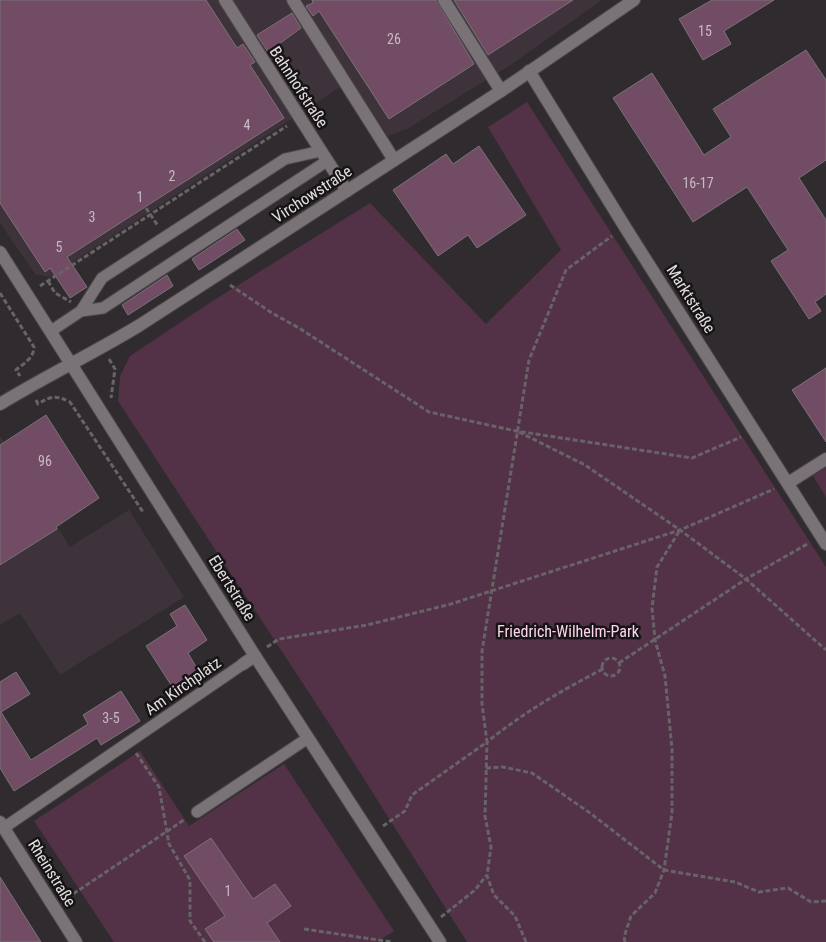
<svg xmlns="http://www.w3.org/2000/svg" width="826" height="942" font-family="'Roboto Condensed',sans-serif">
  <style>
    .built { fill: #3e333a }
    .green { fill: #533147 }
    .building { fill: #724c64; stroke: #797376 }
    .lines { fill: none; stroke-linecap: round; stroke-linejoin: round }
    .service-casing { stroke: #4d484b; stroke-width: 13 }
    .pedestrian-casing { stroke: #4d484b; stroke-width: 14 }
    .minor-casing { stroke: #4d484b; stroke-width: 14 }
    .tertiary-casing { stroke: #4d484b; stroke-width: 14 }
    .path { stroke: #686366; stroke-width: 3; stroke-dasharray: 5 2.5; stroke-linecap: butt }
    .service { stroke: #797276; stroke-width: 11 }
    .pedestrian { stroke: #797276; stroke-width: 12 }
    .minor { stroke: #797276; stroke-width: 12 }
    .tertiary { stroke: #797276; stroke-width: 12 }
    .labels { text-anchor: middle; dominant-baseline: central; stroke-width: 5; stroke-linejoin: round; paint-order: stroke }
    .number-label { font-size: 14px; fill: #c7bac2 }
    .street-label { font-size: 16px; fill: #e3dfe1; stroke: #171416 }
    .park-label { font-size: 16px; fill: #fed5ee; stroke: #171416 }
  </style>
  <rect width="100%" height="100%" fill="#302b2e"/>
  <path class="built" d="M 0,0 L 602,0 L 512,64 L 407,129 L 388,136 L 351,80 L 50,277 L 35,274 L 0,223 Z
    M 0,436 L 70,547 L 129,510 L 184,597 L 60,675 L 20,613 L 0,625 Z"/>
  <path class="green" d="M 527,102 L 826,567 L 826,942 L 467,942 L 330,725 L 118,401 L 120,376 L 130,356 L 214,300 L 370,203 L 486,324 L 561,250 L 488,127 Z
    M 826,468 L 826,497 L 813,476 Z
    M 140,751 L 189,826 L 284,764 L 394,931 L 377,942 L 114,942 L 34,821 Z"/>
  <path class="building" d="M 0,0 L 206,0 L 237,48 L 243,44 L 255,62 L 250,65 L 284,118 L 67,257 L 87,287 L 70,298 L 50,268 L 45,272 L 0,203 Z
    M 312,0 L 436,0 L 474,64 L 389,119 L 319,11 L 313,16 L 306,6 L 313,3 Z
    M 454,0 L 573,0 L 488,55 Z
    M 712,0 L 774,0 L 724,31 L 731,44 L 703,60 L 679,19 Z
    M 292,13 L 301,28 L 268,52 L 257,35 Z
    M 806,50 L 826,80 L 826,160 L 799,178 L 826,220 L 826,294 L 815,302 L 821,311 L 809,319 L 771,261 L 788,250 L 747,187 L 693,222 L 613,98 L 652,73 L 704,155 L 731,137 L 713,109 Z
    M 479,146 L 526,215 L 477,248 L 468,235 L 438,256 L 393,190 L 446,154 L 453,164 Z
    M 237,229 L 245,240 L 199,270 L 192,259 Z
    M 167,275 L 173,286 L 128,315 L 122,305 Z
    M 826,368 L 826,442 L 792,390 Z
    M 46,415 L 99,498 L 56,527 L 57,529 L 0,565 L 0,445 Z
    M 185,605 L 207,640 L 188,653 L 199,672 L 173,688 L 146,646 L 177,626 L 170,614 Z
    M 16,672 L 30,694 L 1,712 L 31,760 L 88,724 L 83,715 L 121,691 L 140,721 L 101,745 L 97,738 L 14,791 L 0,768 L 0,682 Z
    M 211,838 L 253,899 L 275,884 L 291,906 L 267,923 L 280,942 L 214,942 L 205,929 L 225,916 L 184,856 Z
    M 0,877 L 41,942 L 0,942 Z"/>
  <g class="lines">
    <g class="service-casing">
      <path id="service" d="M 81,311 L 103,308 L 327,161
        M 51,331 L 81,311 L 102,278 L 285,159 L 321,151
        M 197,812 L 308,738
        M 5,827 L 243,664"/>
    </g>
    <g class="pedestrian-casing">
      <path id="pedestrian" d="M 225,0 L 321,151
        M 293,0 L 394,160
        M 444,0 L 501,91"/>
    </g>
    <g class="minor-casing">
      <path id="minor" d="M 529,71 L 625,227 L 826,544
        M 321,151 L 347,191
        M 0,252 L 71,364
        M 788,483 L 826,459
        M 243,664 L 255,656
        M 0,822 L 76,942"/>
    </g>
    <g class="tertiary-casing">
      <path id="tertiary" d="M 71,364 L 255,656 L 440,942
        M 0,404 C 46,376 94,353 140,325 L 501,91 L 634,0"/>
    </g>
    <path class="path" d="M 146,208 L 158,226
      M 48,281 L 55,293 L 71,302
      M 230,285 L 272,313 L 299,328 L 429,412 L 516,431 L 692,458 L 741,437
      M 40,286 L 287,126
      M 0,293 L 34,347 C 34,358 23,364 16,370 L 20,376
      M 109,359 L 115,369 L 111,398
      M 36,400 L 38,404 C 51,396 56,395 70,402 L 143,512
      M 519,432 L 585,465 L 680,530 L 746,579 L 826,650
      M 267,647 L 279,639 L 367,625 L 451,604 L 680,530 L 774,489
      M602 667a9 9 0 1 1 18 0a9 9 0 1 1-18 0Z
      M 619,663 L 746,579 L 809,543
      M 136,753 L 159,787 L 169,844 L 190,880 L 190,921 L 205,942
      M 486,768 L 503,767 L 532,773 L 590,813 L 664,870 L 735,882 L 759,892 L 788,888 L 811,902 L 826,901
      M 383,826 L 405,811 L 412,795 L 487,742 L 482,704 L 482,651 L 529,360 L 566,270 L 612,236
      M 67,898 L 184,820
      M 441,917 L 475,890 L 486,876
      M 304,929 L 392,942
      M 526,942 L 515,916 L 494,895 L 487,876 L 491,847 L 485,816 L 487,742 C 523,713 562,690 603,669
      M 625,942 L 624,937 L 631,916 L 655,893 L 664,870 L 672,813 L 672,749 L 665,676 L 655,640 L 652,608 L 657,567 L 680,530"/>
    <use href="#service" class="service"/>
    <use href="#pedestrian" class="pedestrian"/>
    <use href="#minor" class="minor"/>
    <use href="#tertiary" class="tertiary"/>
  </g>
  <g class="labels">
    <g class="number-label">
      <text x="705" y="31">15</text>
      <text x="394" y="39">26</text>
      <text x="247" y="125">4</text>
      <text x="172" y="176">2</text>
      <text x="698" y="183">16-17</text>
      <text x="140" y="197">1</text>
      <text x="92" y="217">3</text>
      <text x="59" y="247">5</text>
      <text x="45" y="461">96</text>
      <text x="111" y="718">3-5</text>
      <text x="228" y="891">1</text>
    </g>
    <g class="street-label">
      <text transform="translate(299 87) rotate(57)">Bahnhofstraße</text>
      <text transform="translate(312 194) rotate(-33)">Virchowstraße</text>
      <text transform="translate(691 299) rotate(58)">Marktstraße</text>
      <text transform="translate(232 588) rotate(58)">Ebertstraße</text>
      <text transform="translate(183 686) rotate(-35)">Am Kirchplatz</text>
      <text transform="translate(52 873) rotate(58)">Rheinstraße</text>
    </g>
    <g class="park-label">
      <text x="568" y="631">Friedrich-Wilhelm-Park</text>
    </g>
  </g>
</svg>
